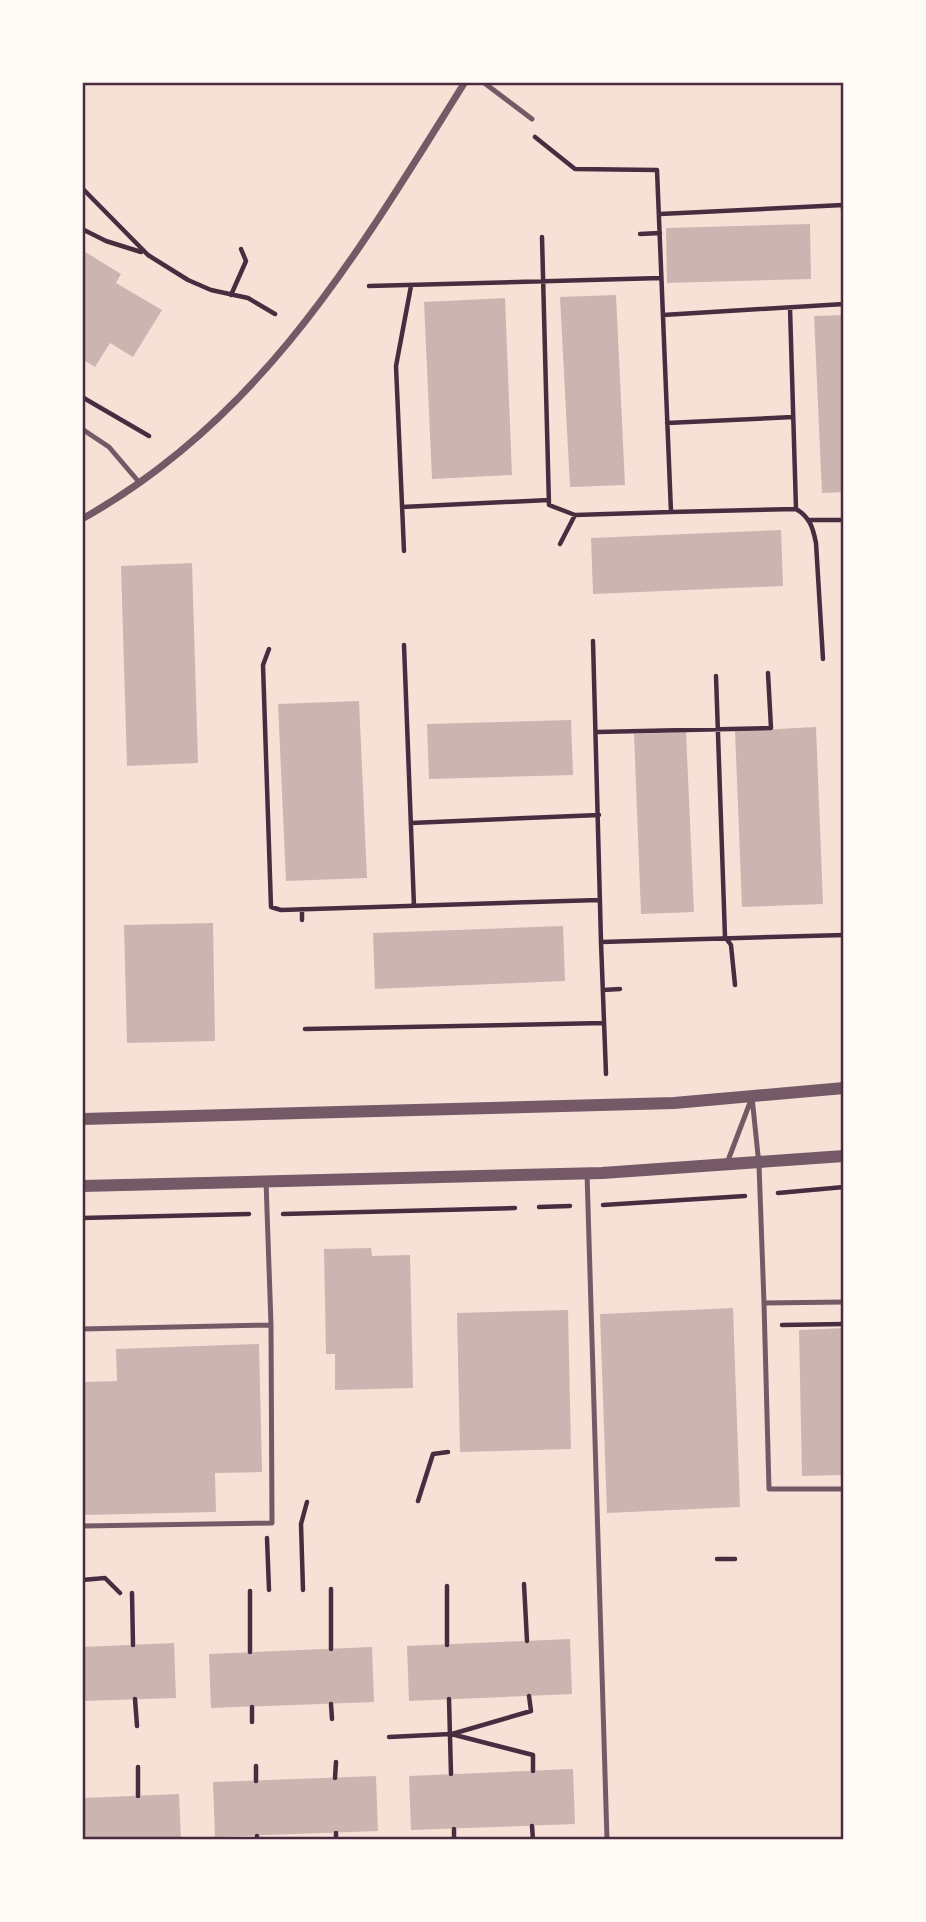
<svg xmlns="http://www.w3.org/2000/svg" width="926" height="1922" font-family="Lora,serif">
  <style>
    .building { fill: #ccb4b1 }
    .lines { fill: none; stroke-linecap: round; stroke-linejoin: round }
    .path { stroke: #4a2c40; stroke-width: 4.5 }
    .service { stroke: #755966; stroke-width: 5 }
    .minor { stroke: #755966; stroke-width: 7 }
    .tertiary { stroke: #755966; stroke-width: 12 }
    .neatline { fill: none; stroke: #4a2c40; stroke-width: 2.5 }
  </style>
  <rect width="100%" height="100%" fill="#f7e1d7"/>
  <path class="building" d="M 810,224 L 811,279 L 667,283 L 666,228 Z
    M 82,250 L 121,274 L 116,283 L 162,310 L 133,357 L 110,343 L 95,367 L 82,359 Z
    M 616,295 L 625,485 L 570,487 L 560,297 Z
    M 505,298 L 512,475 L 432,479 L 424,302 Z
    M 844,315 L 844,492 L 822,493 L 814,316 Z
    M 781,530 L 783,586 L 593,594 L 591,538 Z
    M 192,563 L 198,763 L 127,766 L 121,566 Z
    M 359,701 L 367,878 L 286,881 L 278,704 Z
    M 571,720 L 573,775 L 429,779 L 427,724 Z
    M 816,727 L 823,904 L 742,907 L 735,731 Z
    M 686,732 L 694,912 L 641,914 L 634,734 Z
    M 213,923 L 215,1041 L 127,1043 L 124,925 Z
    M 563,926 L 565,981 L 375,989 L 373,933 Z
    M 371,1248 L 372,1256 L 410,1255 L 413,1388 L 335,1390 L 335,1354 L 326,1354 L 324,1249 Z
    M 733,1308 L 740,1507 L 607,1513 L 600,1314 Z
    M 568,1310 L 571,1449 L 460,1452 L 457,1313 Z
    M 844,1328 L 844,1475 L 802,1476 L 799,1330 Z
    M 259,1344 L 262,1472 L 215,1473 L 216,1512 L 82,1515 L 82,1382 L 117,1381 L 116,1349 Z
    M 570,1639 L 572,1694 L 409,1701 L 407,1646 Z
    M 174,1643 L 176,1698 L 82,1701 L 82,1647 Z
    M 372,1647 L 374,1702 L 211,1708 L 209,1654 Z
    M 573,1769 L 575,1824 L 411,1830 L 409,1776 Z
    M 376,1776 L 378,1831 L 215,1837 L 213,1782 Z
    M 179,1794 L 181,1840 L 82,1840 L 82,1798 Z"/>
  <g class="lines">
    <path class="path" d="M 535,137 L 575,169 L 657,170 L 671,512 L 796,509 C 810,517 813,528 816,543 L 823,659
      M 82,188 L 148,255 L 188,280 L 211,290 L 248,298 L 275,314
      M 660,214 L 843,205 L 844,235
      M 82,229 L 106,241 L 141,252
      M 640,234 L 660,233
      M 542,237 L 549,505 L 575,515 L 671,512
      M 369,286 L 661,278
      M 231,295 L 246,261 L 241,249
      M 790,308 L 796,509
      M 663,315 L 844,304
      M 82,397 L 149,436
      M 667,423 L 793,417
      M 402,507 L 549,500
      M 810,520 L 844,520
      M 560,544 L 575,515
      M 404,551 L 396,366 L 411,286
      M 593,641 L 601,942
      M 404,645 L 414,906
      M 269,649 L 263,665 L 271,907 L 281,910 L 599,900
      M 716,676 L 725,937 L 731,945 L 735,985
      M 597,732 L 771,728 L 768,673
      M 411,823 L 599,815
      M 302,920 L 302,909
      M 603,990 L 620,989
      M 305,1029 L 604,1023
      M 606,1074 L 601,942 L 844,935
      M 778,1193 L 844,1187
      M 603,1205 L 745,1196
      M 539,1207 L 570,1206
      M 283,1214 L 515,1208
      M 82,1218 L 249,1214
      M 782,1325 L 844,1324
      M 418,1501 L 433,1454 L 448,1452
      M 267,1538 L 269,1590
      M 717,1559 L 735,1559
      M 82,1580 L 105,1578 L 120,1593
      M 524,1584 L 527,1641
      M 447,1586 L 447,1645
      M 331,1589 L 331,1649
      M 303,1590 L 301,1524 L 307,1502
      M 250,1591 L 250,1652
      M 132,1593 L 133,1645
      M 135,1699 L 137,1726
      M 449,1699 L 451,1774
      M 331,1704 L 332,1719
      M 252,1707 L 252,1722
      M 452,1734 L 531,1711 L 529,1696
      M 389,1737 L 451,1734 L 533,1755 L 533,1771
      M 256,1766 L 256,1781
      M 138,1767 L 138,1796
      M 335,1778 L 336,1762
      M 532,1826 L 533,1840
      M 454,1829 L 454,1840
      M 336,1833 L 336,1840
      M 257,1836 L 257,1840"/>
    <path class="service" d="M 483,82 L 532,119
      M 82,429 L 109,447 L 138,481
      M 752,1097 L 759,1165 L 764,1303 L 844,1302
      M 727,1163 L 751,1100
      M 587,1173 L 607,1840
      M 764,1303 L 769,1489 L 844,1489
      M 82,1329 L 271,1325 L 266,1181
      M 82,1526 L 272,1523 L 271,1325"/>
    <path class="minor" d="M 82,519 C 264,417 358,252 465,82"/>
    <path class="tertiary" d="M 82,1119 L 674,1103 L 844,1088
      M 82,1186 L 602,1173 L 844,1156"/>
  </g>
  <rect width="926" height="1922" fill="none" stroke="#fffaf5" stroke-width="168"/>
  <rect x="84" y="84" width="758" height="1754" class="neatline"/>
</svg>
